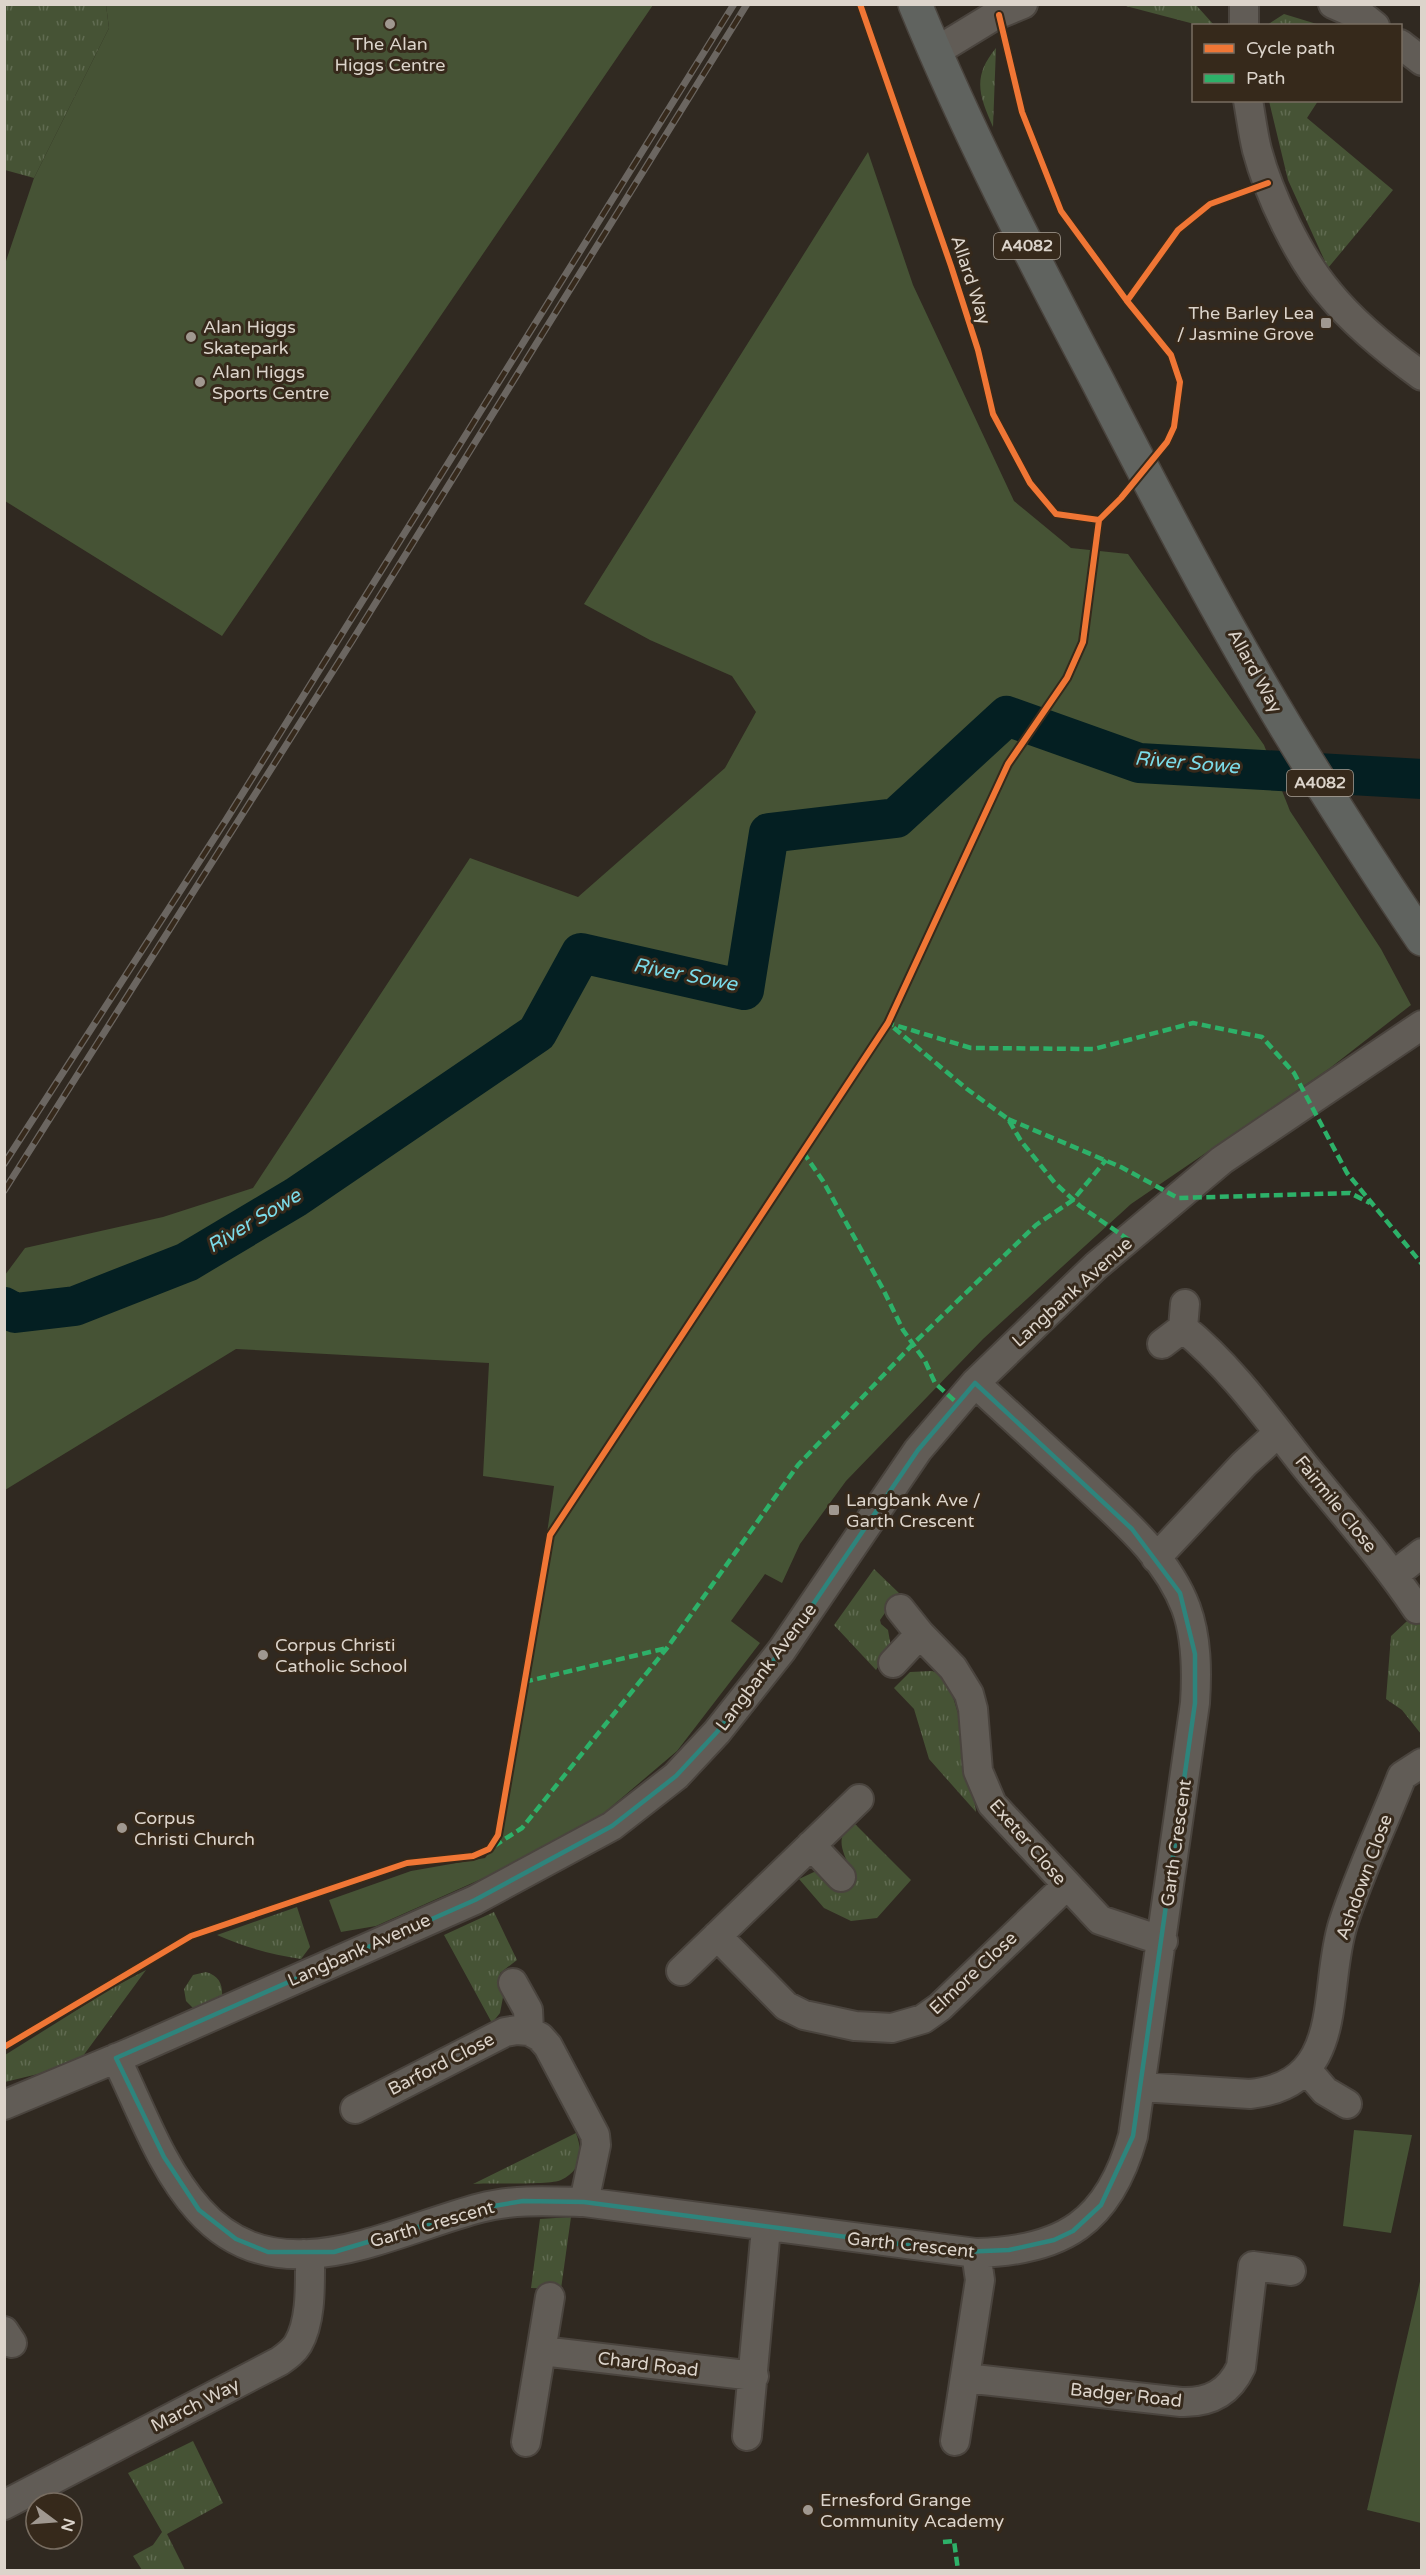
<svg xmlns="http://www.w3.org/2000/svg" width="1426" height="2575" font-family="'Varela Round',sans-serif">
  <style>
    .grass { fill: url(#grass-tufts) }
    .park { fill: #465335 }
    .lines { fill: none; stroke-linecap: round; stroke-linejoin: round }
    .river { stroke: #041f22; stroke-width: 40 }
    .minor-casing { stroke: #4a443e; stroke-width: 32 }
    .major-casing { stroke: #4a443e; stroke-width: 36 }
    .minor { stroke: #615c56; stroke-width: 28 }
    .major { stroke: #60635f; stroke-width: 33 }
    .rail-casing { stroke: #6b6661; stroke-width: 7 }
    .rail { stroke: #36291b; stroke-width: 4.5; stroke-dasharray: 14; stroke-linecap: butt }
    .quiet { stroke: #2db169; stroke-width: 4.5; stroke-dasharray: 9 4.5; stroke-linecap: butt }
    .cycleway-casing { stroke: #36291b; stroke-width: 10 }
    .cycleway { stroke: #f07635; stroke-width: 6 }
    .marked { fill: none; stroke: #2e847c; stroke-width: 4.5; stroke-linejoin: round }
    .poi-dot { fill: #a09890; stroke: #36291b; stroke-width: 2 }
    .labels { text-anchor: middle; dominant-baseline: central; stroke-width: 6; stroke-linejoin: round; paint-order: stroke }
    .shield { fill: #36291b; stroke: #aaa196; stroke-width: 1.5 }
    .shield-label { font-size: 16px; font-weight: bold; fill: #dcd4cb }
    .poi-label { font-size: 18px; fill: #dcd4cb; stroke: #36291b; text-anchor: start }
    .street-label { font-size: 18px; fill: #dcd4cb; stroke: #36291b }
    .water-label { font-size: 20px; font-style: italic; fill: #7bdbe9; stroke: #36291b }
  </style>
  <defs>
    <pattern id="grass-tufts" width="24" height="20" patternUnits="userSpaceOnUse" patternTransform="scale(1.5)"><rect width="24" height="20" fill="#465335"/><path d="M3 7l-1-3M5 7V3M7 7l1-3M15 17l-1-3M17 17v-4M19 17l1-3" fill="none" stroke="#606b51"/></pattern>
  </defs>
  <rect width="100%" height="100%" fill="#302921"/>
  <path class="grass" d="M 4,5 L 106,5 L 109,28 L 34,178 L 5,170 Z
    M 1122,5 L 1196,5 L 1214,25 L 1198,25 Z
    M 1284,14 L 1320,25 L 1267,25 Z
    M 996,48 L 993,127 C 979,95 972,77 996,48 Z
    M 1269,101 L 1318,101 L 1307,118 L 1393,190 L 1328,268 L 1288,180 Z
    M 874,1569 L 899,1593 L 880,1620 L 881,1624 L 888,1630 L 891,1647 L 876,1670 L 834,1625 Z
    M 1421,1608 L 1421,1734 L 1402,1710 L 1386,1699 L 1391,1636 Z
    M 932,1671 L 944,1675 C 964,1718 969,1765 976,1812 L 929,1759 L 914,1709 L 894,1688 L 910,1672 Z
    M 852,1821 L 911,1880 L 877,1918 L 851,1921 L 824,1908 L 799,1879 L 814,1872 L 825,1874 L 850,1869 C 842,1848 835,1840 852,1821 Z
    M 297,1907 L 310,1947 L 301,1959 C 272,1955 244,1947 217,1935 Z
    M 494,1912 L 517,1960 L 500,1973 L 498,1987 L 504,1992 L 500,2013 L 492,2023 L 444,1935 Z
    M 146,1970 L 83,2056 L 38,2074 L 5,2082 L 5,2055 L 112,1988 Z
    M 206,1972 C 220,1976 223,1985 222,1999 L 196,2011 L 186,2001 L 184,1989 L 193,1975 Z
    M 576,2133 C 583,2152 582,2170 561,2180 C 552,2185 488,2183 473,2184 Z
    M 571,2217 L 561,2289 L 531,2288 L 540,2219 Z
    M 193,2441 L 223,2503 L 167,2534 L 185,2570 L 142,2570 L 133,2556 L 153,2545 L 162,2532 L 128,2473 Z"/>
  <path class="park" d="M 106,5 L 653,5 L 222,636 L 5,501 L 5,264 L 34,178 L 109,28 Z
    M 868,152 L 913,285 L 1014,501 L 1071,548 L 1128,554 L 1264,745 L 1290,811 L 1381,949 L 1411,1005 L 1330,1068 L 1131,1204 L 983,1339 L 846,1481 L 800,1544 L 782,1583 L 765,1574 L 731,1621 L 760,1643 L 677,1751 L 604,1813 L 506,1868 L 376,1926 L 341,1932 L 329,1900 L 411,1871 L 485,1858 L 502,1835 L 554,1486 L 483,1476 L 489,1363 L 236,1349 L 5,1490 L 5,1275 L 25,1248 L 163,1217 L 253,1188 L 470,858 L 578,897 L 725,768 L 756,712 L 732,676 L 650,640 L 584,604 Z
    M 1354,2130 L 1412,2135 L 1391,2233 L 1343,2226 Z
    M 1421,2277 L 1421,2523 L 1367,2510 Z"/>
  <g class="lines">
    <path class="river" d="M 4,1307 L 15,1313 L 75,1306 L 187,1262 L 296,1197 L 537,1033 L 581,953 L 744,990 L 769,833 L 896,818 L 1007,716 L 1139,763 L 1422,779"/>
    <g class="minor-casing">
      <path id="minor" d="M 1333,4 L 1365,18 L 1375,26
        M 1244,26 L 1244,4
        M 1400,44 L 1422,61
        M 935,52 L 994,16 L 1023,4
        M 1248,100 C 1251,117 1253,134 1257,150 C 1269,195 1299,258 1329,293 C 1355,325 1389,352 1422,376
        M 1183,1328 L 1185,1304
        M 1162,1344 L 1183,1328 C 1230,1366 1267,1418 1304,1465 C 1342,1512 1383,1558 1417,1609
        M 1156,1558 L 1244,1464 L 1278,1433
        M 1394,1575 L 1422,1553
        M 900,1609 L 920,1634
        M 893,1663 L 920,1634 L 953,1668 L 969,1694 L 973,1709 L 978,1771 L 992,1804 L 1100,1920 L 1163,1941
        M 811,1845 L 841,1877
        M 717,1936 L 786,2006 L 804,2015 L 855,2026 L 892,2028 L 923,2019 L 940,2007 L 1066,1886
        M 681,1971 L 859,1799
        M 513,1983 L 528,2010 L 529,2031 L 540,2037 L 548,2046 L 595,2135 L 596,2145 L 584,2202
        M 116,2058 C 141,2109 161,2168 199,2210 C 278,2298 388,2232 480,2208 C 514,2199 548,2201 584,2202 L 976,2253 C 1063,2251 1109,2222 1133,2136 L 1195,1703 C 1197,1672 1197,1638 1186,1608 C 1166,1555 1119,1517 1079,1479 C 1044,1447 1010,1415 975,1383
        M 1306,2069 L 1325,2091 L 1347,2104
        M 1141,2087 L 1250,2094 C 1347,2084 1322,1991 1343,1924 C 1359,1874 1383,1825 1402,1776 L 1422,1763
        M 4,2105 L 129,2053 L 475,1900 L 612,1826 L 676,1776 L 717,1732 L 782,1650 L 918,1450 L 975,1383 L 1096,1266 L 1222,1160 L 1422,1025
        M 355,2109 L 505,2032 L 517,2030 L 529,2031
        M 4,2331 L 12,2343
        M 542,2351 L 754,2376
        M 965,2378 L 1181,2402 C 1209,2403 1229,2393 1241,2367 L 1253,2266 L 1291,2271
        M 747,2436 L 766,2228
        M 955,2441 L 980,2280 L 976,2253
        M 526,2442 L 550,2297
        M 4,2505 L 280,2361 C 287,2356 294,2351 298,2344 C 311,2322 310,2287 310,2263 L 303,2254"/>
    </g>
    <g class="major-casing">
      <path id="major" d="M 915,4 C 968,133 1032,257 1097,380 C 1158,499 1220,618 1289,732 C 1332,802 1376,871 1422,939"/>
    </g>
    <use href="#minor" class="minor"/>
    <use href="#major" class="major"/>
    <g class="rail-casing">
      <path id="rail" d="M 4,1164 L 226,820 L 734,4
        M 4,1191 L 352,641 L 747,4"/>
    </g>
    <use href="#rail" class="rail"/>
    <path class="quiet" d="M 1008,1119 L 1121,1167 L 1178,1198 L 1350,1193 L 1370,1203
      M 803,1152 L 823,1181 L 883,1289 L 903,1330 L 925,1361 L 935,1383 L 957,1403
      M 1129,1240 L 1080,1206 L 1055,1183 L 1021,1141 L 1008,1119 L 967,1089 L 888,1023 L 971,1048 L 1094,1049 L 1193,1023 L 1262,1037 L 1294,1073 L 1347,1173 L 1422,1264
      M 524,1682 L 667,1648
      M 494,1846 L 522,1828 L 667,1648 L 798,1465 L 913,1344 L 1036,1225 L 1073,1200 L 1106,1160
      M 943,2542 L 954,2541 L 958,2570"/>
    <g class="cycleway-casing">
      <path id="cycleway" d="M 860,4 L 951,266 L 978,350 L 993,414 L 1030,483 L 1056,514 L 1099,520
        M 1127,301 L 1178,230 L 1210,204 L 1268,183
        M 4,2047 L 191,1936 L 407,1863 L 473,1856 L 489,1849 L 498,1835 L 550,1535 L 888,1023 L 1008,764 L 1067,678 L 1083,642 L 1099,520 L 1121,498 L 1167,442 L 1174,427 L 1180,382 L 1171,355 L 1127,301 L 1061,211 L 1022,112 L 999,15"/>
    </g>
    <use href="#cycleway" class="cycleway"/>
  </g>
  <path class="marked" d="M 975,1383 L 1132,1529 L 1180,1593 L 1195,1654 L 1195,1703 L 1133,2136 L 1101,2205 L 1073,2231 L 1054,2240 L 1009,2250 L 960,2252 L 584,2202 L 523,2201 L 482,2208 L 334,2252 L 268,2252 L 236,2239 L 199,2210 L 164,2157 L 116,2058 L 475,1900 L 612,1826 L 676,1776 L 717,1732 L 782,1650 L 918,1450 Z"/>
  <g class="poi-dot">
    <circle cx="390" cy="24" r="6"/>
    <rect x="1320" y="317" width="12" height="12" rx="3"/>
    <circle cx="191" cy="337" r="6"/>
    <circle cx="200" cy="382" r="6"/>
    <rect x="828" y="1504" width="12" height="12" rx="3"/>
    <circle cx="263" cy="1655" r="6"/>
    <circle cx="122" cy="1828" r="6"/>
    <circle cx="808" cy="2510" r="6"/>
  </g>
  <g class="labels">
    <g class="shield">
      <rect x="994" y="233" width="66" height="26" rx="4.5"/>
      <rect x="1287" y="770" width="66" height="26" rx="4.5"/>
    </g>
    <g class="shield-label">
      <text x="1027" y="246">A4082</text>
      <text x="1320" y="783">A4082</text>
    </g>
    <g class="poi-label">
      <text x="390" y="44" text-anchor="middle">The Alan<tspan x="390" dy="21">Higgs Centre</tspan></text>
      <text x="1314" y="313" text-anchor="end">The Barley Lea<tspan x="1314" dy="21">/ Jasmine Grove</tspan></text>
      <text x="203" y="327">Alan Higgs<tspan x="203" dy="21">Skatepark</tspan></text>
      <text x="212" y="372">Alan Higgs<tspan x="212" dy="21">Sports Centre</tspan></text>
      <text x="846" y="1500">Langbank Ave /<tspan x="846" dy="21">Garth Crescent</tspan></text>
      <text x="275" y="1645">Corpus Christi<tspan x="275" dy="21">Catholic School</tspan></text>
      <text x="134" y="1818">Corpus<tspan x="134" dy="21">Christi Church</tspan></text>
      <text x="820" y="2500">Ernesford Grange<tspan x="820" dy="21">Community Academy</tspan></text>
    </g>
    <g class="street-label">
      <text transform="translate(971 280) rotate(72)">Allard Way</text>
      <text transform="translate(1255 671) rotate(61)">Allard Way</text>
      <text transform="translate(1072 1292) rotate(-42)">Langbank Avenue</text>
      <text transform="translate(1336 1504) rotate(51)">Fairmile Close</text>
      <text transform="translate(766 1667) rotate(-53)">Langbank Avenue</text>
      <text transform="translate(1028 1842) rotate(49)">Exeter Close</text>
      <text transform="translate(1176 1843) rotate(-82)">Garth Crescent</text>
      <text transform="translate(1364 1877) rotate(-70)">Ashdown Close</text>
      <text transform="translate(359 1950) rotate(-24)">Langbank Avenue</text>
      <text transform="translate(973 1973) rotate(-43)">Elmore Close</text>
      <text transform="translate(441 2064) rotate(-27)">Barford Close</text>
      <text transform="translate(432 2224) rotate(-16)">Garth Crescent</text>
      <text transform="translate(911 2245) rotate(6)">Garth Crescent</text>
      <text transform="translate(648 2364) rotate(7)">Chard Road</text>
      <text transform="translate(1126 2395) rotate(6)">Badger Road</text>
      <text transform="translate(195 2405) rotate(-27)">March Way</text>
    </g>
    <g class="water-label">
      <text transform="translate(1187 763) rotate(5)">River Sowe</text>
      <text transform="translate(685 975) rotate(11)">River Sowe</text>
      <text transform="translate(254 1221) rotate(-31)">River Sowe</text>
    </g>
  </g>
  <rect width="1426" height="2575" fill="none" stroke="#dcd4cb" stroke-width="12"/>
  <rect x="1192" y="24" width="210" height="78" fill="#36291b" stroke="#786d61" stroke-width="1.5"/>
  <rect x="1204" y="44" width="30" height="9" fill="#f07635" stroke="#786d61" stroke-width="1.5"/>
  <text x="1246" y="54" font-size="18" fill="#dcd4cb">Cycle path</text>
  <rect x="1204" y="74" width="30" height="9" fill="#2db169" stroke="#786d61" stroke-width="1.5"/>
  <text x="1246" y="84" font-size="18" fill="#dcd4cb">Path</text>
  <g transform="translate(54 2521) rotate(106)"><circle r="28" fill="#36291b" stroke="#786d61" stroke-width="1.5"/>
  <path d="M0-4.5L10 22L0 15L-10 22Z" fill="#a09890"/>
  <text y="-9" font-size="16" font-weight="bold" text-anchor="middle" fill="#dcd4cb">N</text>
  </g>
</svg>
